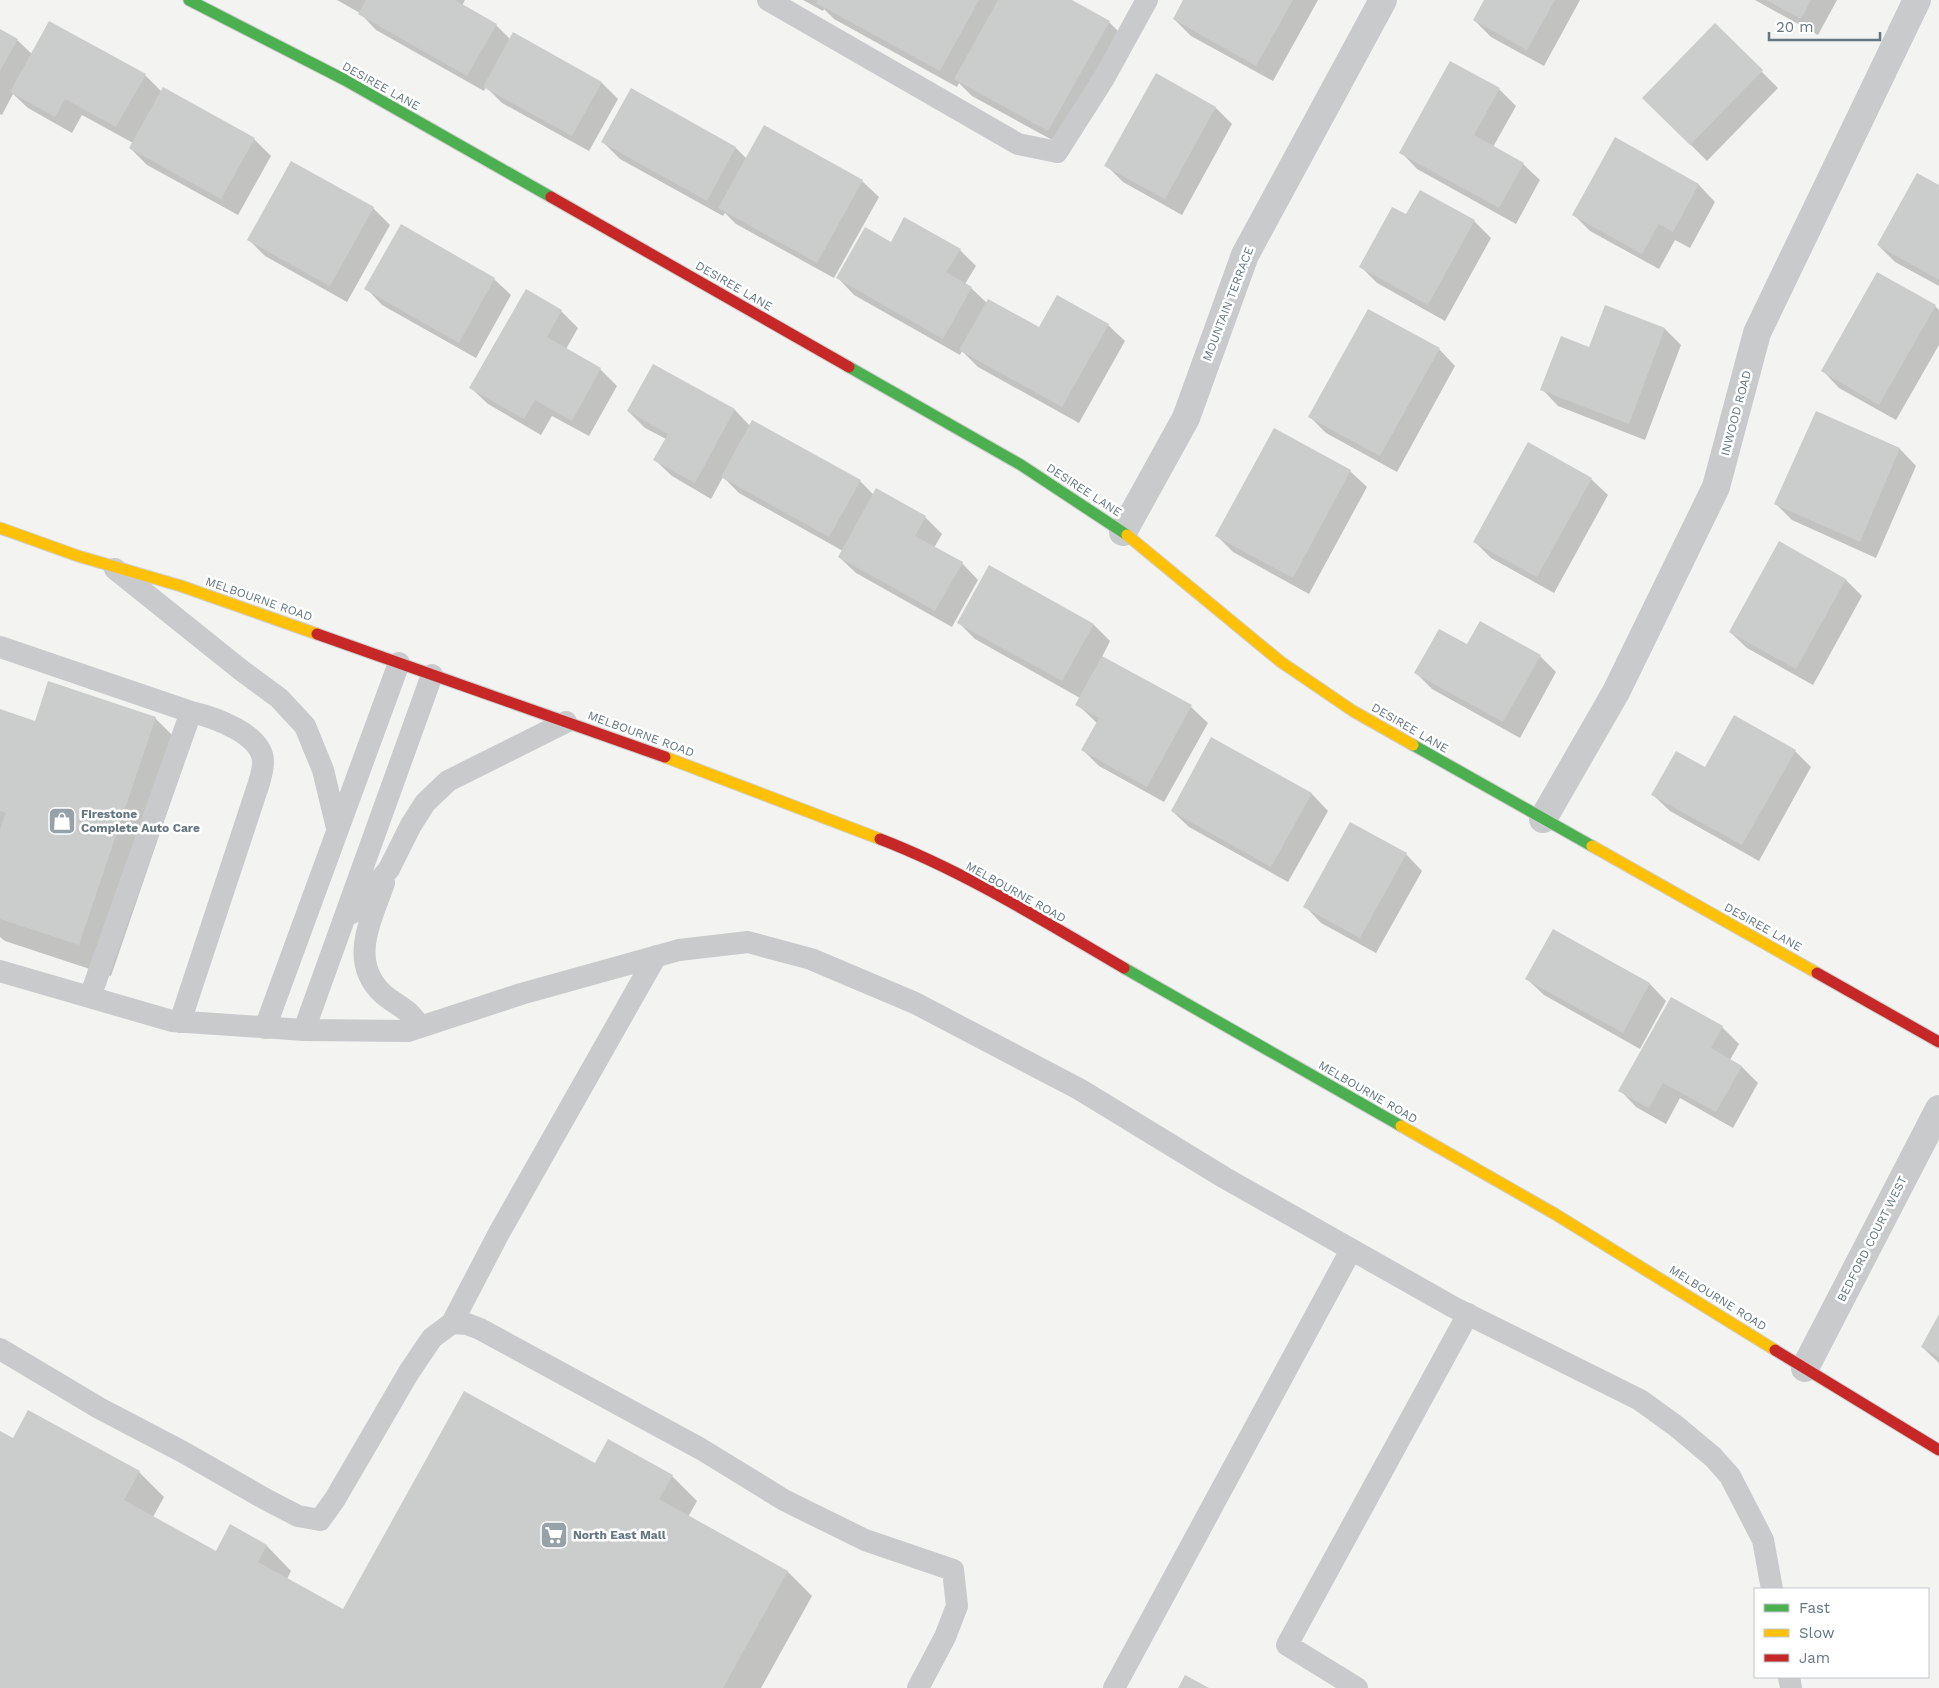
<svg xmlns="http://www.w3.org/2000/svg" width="1939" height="1688" font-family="'Work Sans',sans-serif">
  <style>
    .shadow { fill: #0003 }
    .building { fill: #cbcccc }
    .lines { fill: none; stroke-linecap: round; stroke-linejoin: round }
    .fast-casing { stroke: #cfcfcf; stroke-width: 13 }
    .slow-casing { stroke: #cfcfcf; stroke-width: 13 }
    .jam-casing { stroke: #cfcfcf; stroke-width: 13 }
    .lane { stroke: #c8cacb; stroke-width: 22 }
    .street { stroke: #c8cacb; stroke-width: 28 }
    .fast { stroke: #4caf50; stroke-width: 11 }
    .slow { stroke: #ffc107; stroke-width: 11 }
    .jam { stroke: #c62828; stroke-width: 11 }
    .labels { text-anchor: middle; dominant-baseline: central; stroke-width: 5; stroke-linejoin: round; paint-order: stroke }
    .street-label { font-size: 12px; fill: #647680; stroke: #fff }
    .poi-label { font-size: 12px; font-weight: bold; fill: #647680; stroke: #fff; text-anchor: start }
  </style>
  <rect width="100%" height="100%" fill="#f3f3f1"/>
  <path class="shadow" d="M 337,0 L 465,0 L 462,6 L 496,25 L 511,40 L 602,83 L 618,99 L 589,151 L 502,103 L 486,87 L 484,91 L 376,30 L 360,13 Z
    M 803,0 L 1070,0 L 1109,22 L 1125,38 L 1065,147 L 972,96 L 959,83 L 957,87 L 834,19 L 824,9 L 823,11 Z
    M 1185,0 L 1318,0 L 1273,81 L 1191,36 L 1174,19 Z
    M 1485,0 L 1580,0 L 1544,66 L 1491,37 L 1474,20 Z
    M 1755,0 L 1837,0 L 1818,35 Z
    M 1715,25 L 1778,88 L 1707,161 L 1644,98 Z
    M 0,30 L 17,40 L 32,54 L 145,75 L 162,92 L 254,139 L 271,156 L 238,215 L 147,165 L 130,148 L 133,143 L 82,115 L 72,133 L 28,108 L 13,94 L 2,115 L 0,114 Z
    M 1451,62 L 1499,89 L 1516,106 L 1493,147 L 1523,164 L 1540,180 L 1516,224 L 1417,169 L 1401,152 Z
    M 1156,74 L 1216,108 L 1232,124 L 1182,215 L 1123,182 L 1106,165 Z
    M 632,90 L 736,148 L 747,159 L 862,181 L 879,197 L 834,278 L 736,224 L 725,213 L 723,216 L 620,159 L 603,142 Z
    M 1615,139 L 1699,185 L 1715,202 L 1690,248 L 1675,240 L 1659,269 L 1590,231 L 1573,214 Z
    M 1939,187 L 1939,286 L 1895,262 L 1878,245 Z
    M 1420,191 L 1474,221 L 1491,238 L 1445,321 L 1377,283 L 1360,266 L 1407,216 Z
    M 373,208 L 390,225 L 347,302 L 265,256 L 248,239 Z
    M 891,243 L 960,250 L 976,266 L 965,284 L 971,288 L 987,303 L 1040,329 L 1108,325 L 1125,341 L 1079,423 L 978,367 L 962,351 L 960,355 L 854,295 L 838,278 Z
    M 494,279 L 511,295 L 476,358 L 382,305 L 366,288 Z
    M 526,291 L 561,311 L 578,328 L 566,349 L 600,369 L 617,386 L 589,436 L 552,416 L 541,435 L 488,404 L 471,388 Z
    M 1935,306 L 1939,310 L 1939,345 L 1896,420 L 1839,388 L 1823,371 Z
    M 1665,329 L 1681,345 L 1645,440 L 1558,406 L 1542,389 L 1590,349 Z
    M 1439,349 L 1455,366 L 1397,472 L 1326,433 L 1310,417 Z
    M 654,365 L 735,410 L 750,426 L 860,481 L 874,495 L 925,517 L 942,534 L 934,548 L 962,563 L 978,580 L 952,627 L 856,573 L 839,557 L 843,551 L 739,493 L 723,477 L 711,499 L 672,476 L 655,460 L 666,439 L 645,428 L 628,411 Z
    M 1817,413 L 1900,449 L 1916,466 L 1876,558 L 1792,520 L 1776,504 Z
    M 1350,471 L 1367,487 L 1309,594 L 1233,552 L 1217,536 Z
    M 1591,479 L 1608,495 L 1554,593 L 1491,558 L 1474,541 Z
    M 1780,543 L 1846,580 L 1862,596 L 1813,685 L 1747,648 L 1730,632 Z
    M 959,623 L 1094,625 L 1110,641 L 1102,657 L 1191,707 L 1208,723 L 1164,802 L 1099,766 L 1083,750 L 1097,723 L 1077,704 L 1080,698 L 975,639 Z
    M 1468,646 L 1540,656 L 1556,672 L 1520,738 L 1432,689 L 1416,673 Z
    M 0,711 L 36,723 L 155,718 L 188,751 L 111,976 L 5,941 L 0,937 Z
    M 1212,739 L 1312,794 L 1328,811 L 1288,882 L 1189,827 L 1172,811 Z
    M 1795,751 L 1811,767 L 1759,861 L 1670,811 L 1653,795 Z
    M 1406,854 L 1422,871 L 1376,953 L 1321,923 L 1305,906 Z
    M 1553,931 L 1650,984 L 1666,1001 L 1640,1049 L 1544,995 L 1527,979 Z
    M 1722,1027 L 1739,1044 L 1730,1060 L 1742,1067 L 1758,1083 L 1733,1128 L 1680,1098 L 1666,1124 L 1636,1107 L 1620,1090 Z
    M 1939,1317 L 1939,1363 L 1922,1347 Z
    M 0,1433 L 13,1440 L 139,1472 L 164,1497 L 153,1517 L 216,1552 L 230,1526 L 267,1546 L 291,1571 L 287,1579 L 344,1611 L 595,1465 L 672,1476 L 697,1501 L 688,1517 L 788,1572 L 812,1596 L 761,1688 L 0,1688 Z"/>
  <path class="building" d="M 366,0 L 455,0 L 497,24 L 467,76 L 358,14 Z
    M 818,0 L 979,0 L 940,71 L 816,3 Z
    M 998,0 L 1072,0 L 1110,21 L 1048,131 L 954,79 Z
    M 1183,0 L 1293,0 L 1256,66 L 1173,19 Z
    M 1484,0 L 1555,0 L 1527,50 L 1473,20 Z
    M 1766,0 L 1811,0 L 1801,19 Z
    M 49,21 L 146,74 L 116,127 L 65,99 L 55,117 L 10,92 Z
    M 1715,23 L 1763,70 L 1690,145 L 1642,98 Z
    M 0,29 L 18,39 L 0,71 Z
    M 513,32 L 602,82 L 572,136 L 483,87 Z
    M 1450,61 L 1500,88 L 1474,135 L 1524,163 L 1499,208 L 1399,153 Z
    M 1156,73 L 1216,107 L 1165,199 L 1104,166 Z
    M 163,87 L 255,138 L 221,199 L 129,148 Z
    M 631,88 L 736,147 L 707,201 L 601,142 Z
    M 764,125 L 863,180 L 817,263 L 718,208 Z
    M 1615,137 L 1699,184 L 1673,232 L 1659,224 L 1642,254 L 1572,215 Z
    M 291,161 L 374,207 L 330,286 L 247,240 Z
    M 1917,173 L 1939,185 L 1939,280 L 1877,245 Z
    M 1420,190 L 1475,220 L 1428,305 L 1359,267 L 1392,207 L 1406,214 Z
    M 904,217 L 961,249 L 946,272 L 972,287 L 943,339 L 836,278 L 865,227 L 891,242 Z
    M 401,224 L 495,278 L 459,343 L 364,289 Z
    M 1877,272 L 1936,305 L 1879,405 L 1821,371 Z
    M 526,289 L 562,310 L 547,337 L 601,368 L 572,421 L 535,400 L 524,419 L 469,388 Z
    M 1057,295 L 1109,324 L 1062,407 L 959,350 L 988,299 L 1039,327 Z
    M 1605,305 L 1665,328 L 1629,424 L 1540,390 L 1561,336 L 1589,347 Z
    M 1368,309 L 1440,348 L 1380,456 L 1308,417 Z
    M 653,364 L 735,409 L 695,483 L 653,460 L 668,434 L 627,411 Z
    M 1816,411 L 1900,448 L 1860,542 L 1774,504 Z
    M 752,420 L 861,480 L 829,537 L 721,477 Z
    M 1274,428 L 1351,470 L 1293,578 L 1215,536 Z
    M 1528,442 L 1592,478 L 1537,577 L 1473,542 Z
    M 876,488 L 926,516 L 915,536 L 963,562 L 935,611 L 838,557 Z
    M 1779,541 L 1846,579 L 1796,669 L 1729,632 Z
    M 989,565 L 1094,624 L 1062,681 L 957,623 Z
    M 1480,621 L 1541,655 L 1503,722 L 1414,673 L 1439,629 L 1467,644 Z
    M 1102,656 L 1192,705 L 1147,787 L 1081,750 L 1099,718 L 1075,705 Z
    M 48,681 L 156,717 L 79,945 L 0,919 L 0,829 L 6,813 L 0,811 L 0,709 L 35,721 Z
    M 1734,715 L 1796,750 L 1742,845 L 1651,795 L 1676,751 L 1705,767 Z
    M 1211,737 L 1312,793 L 1271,867 L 1171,811 Z
    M 1350,822 L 1407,853 L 1360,938 L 1303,907 Z
    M 1553,929 L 1650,983 L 1623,1033 L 1525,979 Z
    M 1671,997 L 1723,1026 L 1711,1048 L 1742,1066 L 1716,1112 L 1663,1083 L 1649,1108 L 1618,1091 Z
    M 1939,1314 L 1939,1357 L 1921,1347 Z
    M 464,1391 L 595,1463 L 608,1439 L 673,1475 L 659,1499 L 788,1571 L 723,1688 L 0,1688 L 0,1431 L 13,1438 L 28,1410 L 140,1471 L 124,1500 L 216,1551 L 230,1524 L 267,1545 L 258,1562 L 343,1609 Z
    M 1185,1675 L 1209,1688 L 1178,1688 Z"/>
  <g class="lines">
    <g class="fast-casing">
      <path id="fast" d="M 189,0 L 345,80 L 551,197
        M 849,367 L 1021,465 L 1127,535
        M 1413,745 L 1592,846
        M 1124,968 L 1401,1126"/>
    </g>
    <g class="slow-casing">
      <path id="slow" d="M 0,528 L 78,556 L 181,586 L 317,634
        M 1127,535 L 1281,662 L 1353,711 L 1413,745
        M 665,757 L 880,839
        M 1592,846 L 1817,973
        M 1401,1126 L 1555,1214 L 1775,1350"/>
    </g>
    <g class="jam-casing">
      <path id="jam" d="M 551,197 L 849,367
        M 317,634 L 665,757
        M 880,839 C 966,872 1045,922 1124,968
        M 1817,973 L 1939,1042
        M 1775,1350 L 1939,1450"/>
    </g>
    <path class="lane" d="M 768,0 L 1018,144 L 1057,152 L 1104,78 L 1147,0
      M 115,569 L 241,670 L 279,698 L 305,726 L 323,770 L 337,828
      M 0,647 L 191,712
      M 384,883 C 371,921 348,961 383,994 C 391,1001 401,1006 408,1012 C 413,1017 417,1022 421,1027
      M 352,913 L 389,869 L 411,825 L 425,803 L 448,781 L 566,722
      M 0,971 L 172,1021 L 304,1030 L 408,1031 L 521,994 L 679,950 L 748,942 L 811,959 L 915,1003 L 1079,1089 L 1225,1178 L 1453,1307 L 1640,1400 L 1676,1426 L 1713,1457 L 1730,1476 L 1763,1540 L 1772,1589
      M 90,997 L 191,712 C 213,717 264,734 263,763 C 263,769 261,776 259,783 L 180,1022
      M 265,1028 L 399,663
      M 304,1030 L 432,675
      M 452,1323 L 499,1233 L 656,956
      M 0,1349 L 99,1408 L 183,1452 L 267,1500 L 298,1516 L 320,1520 L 335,1499 L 409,1372 L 432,1338 L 452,1323 L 467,1324 L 480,1329 L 701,1449 L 784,1500 L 865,1540 L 953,1570 L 957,1606 L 945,1637 L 918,1688
      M 1789,1677 L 1791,1688
      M 1114,1688 L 1351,1250
      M 1357,1688 L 1287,1645 L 1468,1314"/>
    <path class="street" d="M 1123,532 L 1186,418 L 1245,255 L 1383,0
      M 1543,819 L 1616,692 L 1716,487 L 1757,333 L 1917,0
      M 1805,1368 L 1939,1109"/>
    <use href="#fast" class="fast"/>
    <use href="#slow" class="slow"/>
    <use href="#jam" class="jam"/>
  </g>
  <defs>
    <g id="shop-square" transform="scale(1.4375)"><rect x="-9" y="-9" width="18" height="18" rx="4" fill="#96a2a8" stroke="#fff"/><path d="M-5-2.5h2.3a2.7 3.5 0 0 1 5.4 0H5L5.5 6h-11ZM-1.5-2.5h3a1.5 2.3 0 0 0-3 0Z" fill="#fff"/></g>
    <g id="supermarket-square" transform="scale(1.4375)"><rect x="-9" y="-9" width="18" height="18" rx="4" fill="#96a2a8" stroke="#fff"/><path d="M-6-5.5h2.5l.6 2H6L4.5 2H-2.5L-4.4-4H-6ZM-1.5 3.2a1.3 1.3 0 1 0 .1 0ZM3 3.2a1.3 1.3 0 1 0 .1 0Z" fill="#fff"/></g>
  </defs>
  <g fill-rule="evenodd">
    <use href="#shop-square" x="62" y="821"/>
    <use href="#supermarket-square" x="554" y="1535"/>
  </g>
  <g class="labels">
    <g class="street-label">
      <text transform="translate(381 86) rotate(29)">DESIREE LANE</text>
      <text transform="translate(734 286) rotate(30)">DESIREE LANE</text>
      <text transform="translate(1228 304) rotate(-69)">MOUNTAIN TERRACE</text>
      <text transform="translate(1736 413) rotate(-75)">INWOOD ROAD</text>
      <text transform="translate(1084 490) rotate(33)">DESIREE LANE</text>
      <text transform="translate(259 599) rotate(19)">MELBOURNE ROAD</text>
      <text transform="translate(1410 728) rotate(30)">DESIREE LANE</text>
      <text transform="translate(641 734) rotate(20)">MELBOURNE ROAD</text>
      <text transform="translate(1016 892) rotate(29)">MELBOURNE ROAD</text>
      <text transform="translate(1763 927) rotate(29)">DESIREE LANE</text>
      <text transform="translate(1368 1092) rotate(30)">MELBOURNE ROAD</text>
      <text transform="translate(1872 1239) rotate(-63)">BEDFORD COURT WEST</text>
      <text transform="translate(1718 1298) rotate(32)">MELBOURNE ROAD</text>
    </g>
    <g class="poi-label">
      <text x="81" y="814">Firestone<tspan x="81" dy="14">Complete Auto Care</tspan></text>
      <text x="573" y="1535">North East Mall</text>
    </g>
  </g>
  <rect x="1754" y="1588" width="175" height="90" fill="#ffffff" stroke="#c1c8cc"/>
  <rect x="1764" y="1604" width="25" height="8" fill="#4caf50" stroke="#c1c8cc"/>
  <text x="1799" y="1613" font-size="15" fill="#647680">Fast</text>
  <rect x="1764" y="1629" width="25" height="8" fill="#ffc107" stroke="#c1c8cc"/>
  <text x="1799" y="1638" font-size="15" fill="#647680">Slow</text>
  <rect x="1764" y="1654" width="25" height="8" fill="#c62828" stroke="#c1c8cc"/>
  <text x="1799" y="1663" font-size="15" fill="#647680">Jam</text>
  <path d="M1769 32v8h111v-8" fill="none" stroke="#647680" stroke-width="2.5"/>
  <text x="1776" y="32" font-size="15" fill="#647680" stroke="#ffffff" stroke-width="4" paint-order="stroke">20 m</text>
</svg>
